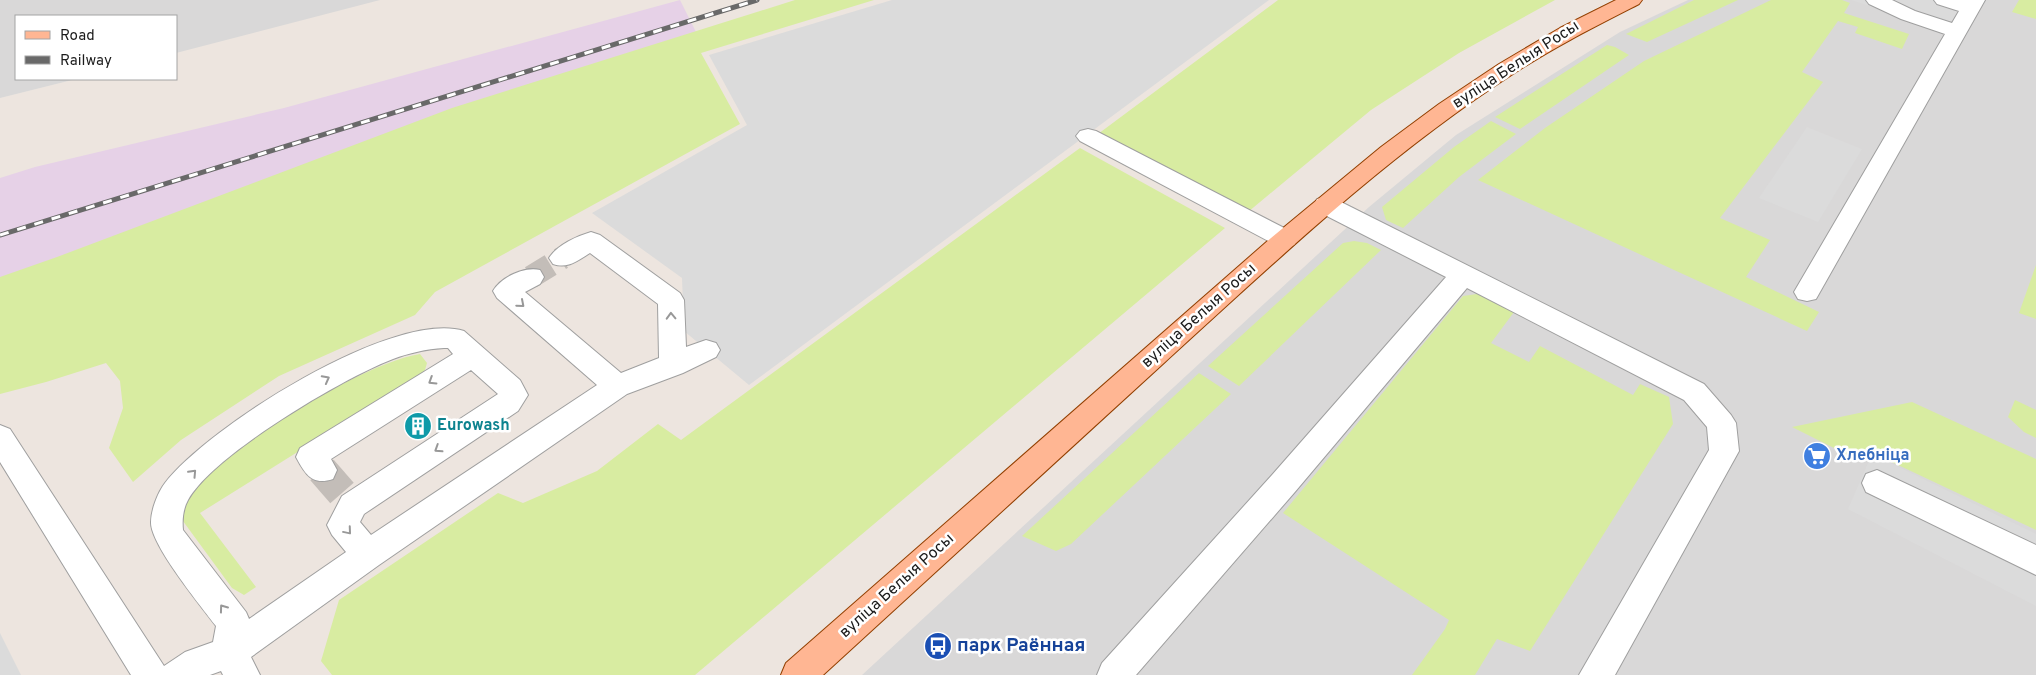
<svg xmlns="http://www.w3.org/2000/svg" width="2036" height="675" font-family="Overpass,sans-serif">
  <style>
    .residential { fill: #d9d8d8 }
    .industrial { fill: #e6d1e7 }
    .grass { fill: #d8eca1 }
    .parking { fill: #dbdbdb }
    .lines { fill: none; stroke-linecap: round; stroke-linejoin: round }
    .minor-tunnel-far1 { stroke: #c3bdb8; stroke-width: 23; stroke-dasharray: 23 11; stroke-linecap: butt }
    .minor-tunnel { stroke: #c3bdb8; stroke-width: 31; stroke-dasharray: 31 15; stroke-linecap: butt }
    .minor-casing { stroke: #9f9f9f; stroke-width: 2 }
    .major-casing { stroke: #923f00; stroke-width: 2 }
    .minor { fill: #fff; fill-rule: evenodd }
    .major { fill: #ffb693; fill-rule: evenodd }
    .rail-casing { stroke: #696969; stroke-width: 5 }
    .rail { stroke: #fff; stroke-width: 3; stroke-dasharray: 9; stroke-linecap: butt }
    .oneway { stroke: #989898 }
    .labels { text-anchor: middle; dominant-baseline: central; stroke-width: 5; stroke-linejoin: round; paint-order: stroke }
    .street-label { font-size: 16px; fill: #1b1b1b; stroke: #fff }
    .culture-label { font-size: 16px; font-weight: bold; fill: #0d838f; stroke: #fff; text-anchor: start }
    .shop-label { font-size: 16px; font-weight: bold; fill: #366cbe; stroke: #fff; text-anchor: start }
    .near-transit-label { font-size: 19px; font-weight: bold; fill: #164399; stroke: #fff; text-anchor: start }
  </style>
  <rect width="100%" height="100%" fill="#ede5df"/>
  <path class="residential" d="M 0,0 L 380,0 L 176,53 L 176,16 L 16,16 L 16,79 L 76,79 L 0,98 Z
    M 1688,0 L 2036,0 L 2036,675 L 862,675 L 1369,207 L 1456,135 L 1620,32 Z"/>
  <path class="industrial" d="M 680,0 L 701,42 L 0,300 L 0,178 L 35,167 L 284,108 Z"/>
  <path class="grass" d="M 795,0 L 874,0 L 701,53 L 740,124 L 435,292 L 415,315 L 279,376 L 181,440 L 133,482 L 109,448 L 123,408 L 120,381 L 106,363 L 46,382 L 0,394 L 0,277 L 57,257 L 452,108 Z
    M 1278,0 L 1555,0 L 1459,53 L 1371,110 L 1248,212 L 1098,134 Z
    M 1694,0 L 1738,0 L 1647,42 L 1626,34 Z
    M 1771,0 L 1842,0 L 1850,3 L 1844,13 L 1909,34 L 1902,49 L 1855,33 L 1858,27 L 1838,21 L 1802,72 L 1823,82 L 1720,218 L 1770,240 L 1746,277 L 1819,312 L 1807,331 L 1478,180 L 1545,128 L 1644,61 Z
    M 2019,0 L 2036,0 L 2036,19 L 2012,12 Z
    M 1607,45 L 1615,47 L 1629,55 L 1520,129 L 1495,117 Z
    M 1491,121 L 1516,134 L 1459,177 L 1403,228 L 1386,220 L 1382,207 L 1454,147 Z
    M 1080,148 L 1225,228 L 695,675 L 332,675 L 321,661 L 339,600 L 498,493 L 523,503 L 597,471 L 658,424 L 681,440 Z
    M 1354,241 L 1367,243 L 1381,250 L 1239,386 L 1208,366 L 1343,243 Z
    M 2036,265 L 2036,319 L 2019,313 Z
    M 1477,294 L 1514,312 L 1491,343 L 1529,362 L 1540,346 L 1633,395 L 1640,384 L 1669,397 L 1673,424 L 1530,651 L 1497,639 L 1475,675 L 1412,675 L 1445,629 L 1449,620 L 1283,513 L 1463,296 Z
    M 420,354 L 427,363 L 425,370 L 419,376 L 200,513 L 256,587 L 244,595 L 232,588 L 180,517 C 184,503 190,492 200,481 C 236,440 367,362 420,354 Z
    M 1199,373 L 1231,394 L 1071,544 L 1056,551 L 1022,536 Z
    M 2015,400 L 2036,410 L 2036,438 L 2024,432 L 2008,417 Z
    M 1912,402 L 2036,459 L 2036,530 L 1864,449 L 1858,460 L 1792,427 Z"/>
  <path class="parking" d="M 892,0 L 1269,0 L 749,385 L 684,331 L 682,278 L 592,213 L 747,125 L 709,55 Z
    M 1852,0 L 1975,0 L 1954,34 Z
    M 1807,127 L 1862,149 L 1818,222 L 1759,198 Z
    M 1872,454 L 2036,534 L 2036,606 L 1848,509 Z
    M 0,633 L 21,675 L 0,675 Z"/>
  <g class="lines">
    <path class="minor-tunnel-far1" d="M 531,277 L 562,258"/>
    <path class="minor-tunnel" d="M 322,470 L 342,493"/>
    <g class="minor-casing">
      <path id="minor" d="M 1866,0 L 1892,0 L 1915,11 L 1952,23 L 1959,11 L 1937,4 L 1934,0 L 1985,0 L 1816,299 L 1807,301 L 1798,299 L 1794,292 L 1945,34 L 1901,19 L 1869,4 Z
        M 1088,129 L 1096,131 L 1294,233 L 1298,239 L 1294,245 L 1285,248 L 1276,245 L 1080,141 L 1076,136 L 1080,131 Z
        M 1326,197 L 1335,199 L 1704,384 L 1731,415 L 1736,423 L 1739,451 L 1615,675 L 1579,675 L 1709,450 L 1707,427 L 1684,400 L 1467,288 L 1294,493 L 1136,675 L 1097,675 L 1102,663 L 1272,475 L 1446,277 L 1317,211 L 1314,205 L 1317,199 Z
        M 591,232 L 600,235 L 680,293 L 684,300 L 686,347 L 706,340 L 716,343 L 720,350 L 716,357 L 683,373 L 627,394 L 379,565 L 251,657 L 260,675 L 223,675 L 221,671 L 210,675 L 131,675 L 0,462 L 0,425 L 10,429 L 164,666 L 185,652 L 213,642 L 216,626 C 201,606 150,544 151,522 C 151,510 158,492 165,483 C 208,427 393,309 464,331 L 520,380 L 528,395 L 518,411 L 364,514 L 360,522 L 371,535 L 597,385 L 497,298 L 493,291 C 501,277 525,266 540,270 L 544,277 L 540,284 L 525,292 L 621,373 L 659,358 L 658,304 L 590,253 C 577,261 568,269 553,264 L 549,258 C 557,245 577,236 591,232 ZM 444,348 L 448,348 L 453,354 L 300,448 L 296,457 C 305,474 312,486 333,479 L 337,470 L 331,459 L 471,370 L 498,394 L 342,496 L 327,525 L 332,535 L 346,552 L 249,619 L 246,612 L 183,530 C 182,520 183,509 188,500 C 213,455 343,378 393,359 C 409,353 426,349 444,348 Z
        M 1877,470 L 2036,545 L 2036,575 L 1866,492 L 1862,483 L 1866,474 Z"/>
    </g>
    <g class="major-casing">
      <path id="major" d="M 1616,0 L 1642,0 L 1639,4 C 1596,26 1554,47 1513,74 C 1386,156 1276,261 1165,362 C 1051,466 937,571 823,675 L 781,675 L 786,663 L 1271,238 L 1381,147 L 1439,104 L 1499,64 L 1560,28 Z"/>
    </g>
    <use href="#minor" class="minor"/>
    <use href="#major" class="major"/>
    <g class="rail-casing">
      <path id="rail" d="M 0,235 L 757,0"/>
    </g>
    <use href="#rail" class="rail"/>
  </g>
  <defs><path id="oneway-chevron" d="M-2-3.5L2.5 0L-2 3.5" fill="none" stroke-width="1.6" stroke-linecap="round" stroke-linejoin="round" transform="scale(1.25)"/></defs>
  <g class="oneway">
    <use href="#oneway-chevron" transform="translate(521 304) rotate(41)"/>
    <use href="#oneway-chevron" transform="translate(671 316) rotate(-92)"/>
    <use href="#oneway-chevron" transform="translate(326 379) rotate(-28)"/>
    <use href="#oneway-chevron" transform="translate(432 381) rotate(148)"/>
    <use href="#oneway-chevron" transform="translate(438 449) rotate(147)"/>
    <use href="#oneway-chevron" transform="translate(193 473) rotate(-47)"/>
    <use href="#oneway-chevron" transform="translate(348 531) rotate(50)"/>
    <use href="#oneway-chevron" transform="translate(223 608) rotate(-126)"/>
  </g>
  <defs>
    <g id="building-disc" transform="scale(1.4375)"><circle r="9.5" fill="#0f9aa8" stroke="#fff"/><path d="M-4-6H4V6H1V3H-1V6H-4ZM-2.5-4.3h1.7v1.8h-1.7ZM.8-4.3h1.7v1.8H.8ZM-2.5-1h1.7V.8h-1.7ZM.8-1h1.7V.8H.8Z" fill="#fff"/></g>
    <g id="supermarket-disc" transform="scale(1.4375)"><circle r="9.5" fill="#3f7fe0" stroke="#fff"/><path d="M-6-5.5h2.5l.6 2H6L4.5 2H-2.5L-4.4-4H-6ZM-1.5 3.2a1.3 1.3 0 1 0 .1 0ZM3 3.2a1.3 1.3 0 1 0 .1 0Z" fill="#fff"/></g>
    <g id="bus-disc" transform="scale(1.4375)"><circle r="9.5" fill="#1a4fb4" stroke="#fff"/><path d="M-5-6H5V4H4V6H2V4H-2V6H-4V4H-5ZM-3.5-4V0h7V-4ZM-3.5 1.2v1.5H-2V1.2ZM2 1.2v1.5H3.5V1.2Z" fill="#fff"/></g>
  </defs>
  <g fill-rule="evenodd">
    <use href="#building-disc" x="418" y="426"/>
    <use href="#supermarket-disc" x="1817" y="456"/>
    <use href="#bus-disc" x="938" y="646"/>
  </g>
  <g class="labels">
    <g class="street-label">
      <text transform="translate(1516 65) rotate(-33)">вуліца Белыя Росы</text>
      <text transform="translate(1199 316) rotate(-42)">вуліца Белыя Росы</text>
      <text transform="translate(897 586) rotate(-42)">вуліца Белыя Росы</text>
    </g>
    <g class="culture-label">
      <text x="437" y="426">Eurowash</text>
    </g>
    <g class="shop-label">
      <text x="1836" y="456">Хлебніца</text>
    </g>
    <g class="near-transit-label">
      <text x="957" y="646">парк Раённая</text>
    </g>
  </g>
  <rect x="15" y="15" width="162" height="65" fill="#ffffff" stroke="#a4a4a4"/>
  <rect x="25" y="31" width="25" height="8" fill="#ffb693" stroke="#a4a4a4"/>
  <text x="60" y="40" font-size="15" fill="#1b1b1b">Road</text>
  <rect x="25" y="56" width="25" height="8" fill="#696969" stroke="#a4a4a4"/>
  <text x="60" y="65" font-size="15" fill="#1b1b1b">Railway</text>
</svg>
